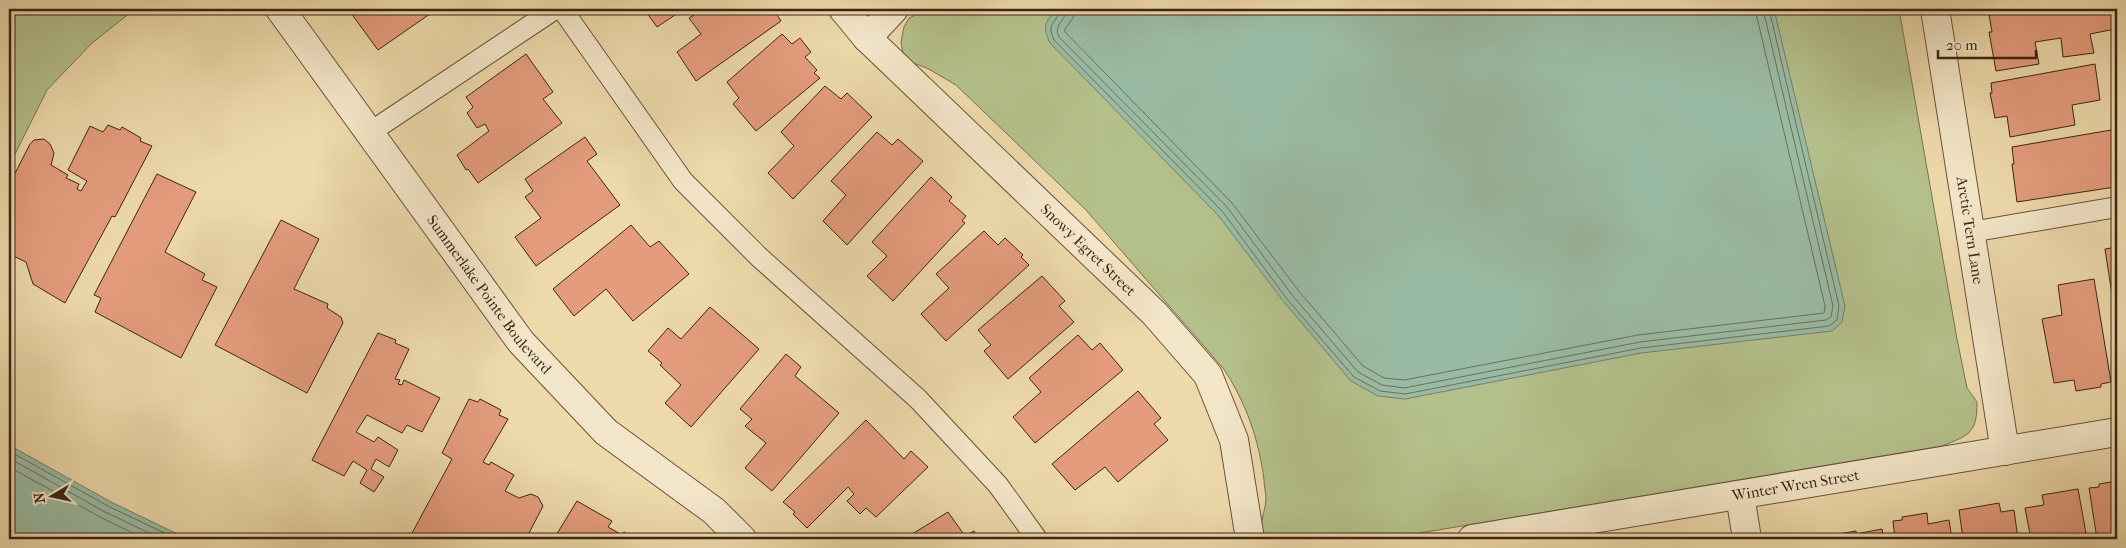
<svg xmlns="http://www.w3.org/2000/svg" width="2126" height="548" font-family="'IM FELL French Canon',serif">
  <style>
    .green { fill: #b4c08b; stroke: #787251 }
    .water { fill: #9abba3; stroke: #747f6b }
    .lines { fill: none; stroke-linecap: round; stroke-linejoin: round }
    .shore { stroke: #6b705d; stroke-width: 1 }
    .building { fill: #e49c7c; stroke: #3c2417 }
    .service-casing { stroke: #68513c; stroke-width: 22 }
    .minor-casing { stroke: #68513c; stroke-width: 30 }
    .service { stroke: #f3e6c8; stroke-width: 20 }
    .minor { stroke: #f3e6c8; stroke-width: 28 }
    .labels { text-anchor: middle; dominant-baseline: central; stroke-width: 4; stroke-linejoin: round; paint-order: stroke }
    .street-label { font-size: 15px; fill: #3c2417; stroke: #f3e6c8 }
  </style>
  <rect width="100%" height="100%" fill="#edd9aa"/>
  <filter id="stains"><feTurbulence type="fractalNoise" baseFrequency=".004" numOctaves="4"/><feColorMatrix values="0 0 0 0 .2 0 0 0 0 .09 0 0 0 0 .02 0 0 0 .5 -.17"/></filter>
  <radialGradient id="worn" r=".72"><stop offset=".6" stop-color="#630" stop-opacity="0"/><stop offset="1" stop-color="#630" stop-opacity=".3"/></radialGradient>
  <path class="green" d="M 9,9 L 135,9 L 92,43 L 47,90 L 9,166 Z
    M 928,9 L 1899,9 L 1957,339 L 1967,388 L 1977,402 C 1977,433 1970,435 1942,446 L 1384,539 L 1266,539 L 1262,537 C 1259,523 1265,513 1266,499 C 1266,493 1264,486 1264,480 C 1259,440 1246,402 1223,368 L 1086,210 L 956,85 L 927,68 L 913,63 L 903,53 L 901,42 L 904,27 L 909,18 Z"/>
  <path class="water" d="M 1057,9 L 1774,9 L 1845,306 L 1842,322 L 1832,331 L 1641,353 L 1405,399 L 1378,396 L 1351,381 L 1284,302 L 1218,215 L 1050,43 C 1042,26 1045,22 1057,9 Z
    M 9,445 L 111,502 L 188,539 L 9,539 Z"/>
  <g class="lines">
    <path class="shore" d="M 1060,9 C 1058,24 1045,21 1054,40 L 1222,211 L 1287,299 L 1354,377 L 1380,391 L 1405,394 L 1641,348 L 1829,326 L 1837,320 L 1839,306 L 1769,9
      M 1067,9 C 1066,21 1053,24 1059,37 L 1227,207 L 1292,295 L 1358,372 L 1382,385 L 1404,388 L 1640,342 L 1826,320 L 1831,317 L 1833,306 L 1763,9
      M 1074,9 L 1073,18 L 1065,29 L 1065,32 L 1232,203 L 1298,290 L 1363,366 L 1384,378 L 1404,380 L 1638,335 L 1824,313 L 1825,306 L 1755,9
      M 9,451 L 108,506 L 177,539
      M 9,458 L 105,512 L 162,539
      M 9,467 L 102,518 L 145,539"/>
  </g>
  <path class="building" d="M 348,9 L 437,9 L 378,50 Z
    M 644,9 L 684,9 L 657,27 Z
    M 703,9 L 775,9 L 777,10 L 775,12 L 781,21 L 696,81 L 677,52 L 701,34 L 689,18 Z
    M 2026,9 L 2113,9 L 2115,29 L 2090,34 L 2094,53 L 2063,57 L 2061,38 L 2035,42 L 2039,64 L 1996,71 L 1989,32 L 1992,32 L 1989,15 Z
    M 782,34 L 792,44 L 800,38 L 811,52 L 805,57 L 817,70 L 814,73 L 820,78 L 756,131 L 733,104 L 739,98 L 727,82 Z
    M 526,54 L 553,92 L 543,99 L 562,123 L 478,183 L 468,169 L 466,170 L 457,155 L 489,131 L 485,124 L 477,128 L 467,113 L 473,107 L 466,97 Z
    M 2095,64 L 2100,100 L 2072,105 L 2075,125 L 2010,137 L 2007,116 L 1995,118 L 1990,93 L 1992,93 L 1991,83 Z
    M 825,86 L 841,99 L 847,93 L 872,117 L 793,199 L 768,173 L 794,146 L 781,132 Z
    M 108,125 L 120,130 L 122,127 L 141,138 L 140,141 L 152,146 L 115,217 L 112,216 L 65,303 L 33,284 L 26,262 L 9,254 L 9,185 L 30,144 L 34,140 L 44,139 L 50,144 L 54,153 L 51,165 L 68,175 L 66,178 L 79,184 L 77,189 L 81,191 L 87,181 L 68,170 L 90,126 L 103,132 Z
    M 2117,129 L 2117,180 L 2114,180 L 2115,187 L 2017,202 L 2012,164 L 2014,164 L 2012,147 Z
    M 877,132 L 892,145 L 898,139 L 923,161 L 847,245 L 823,221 L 846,195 L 831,181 Z
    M 585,137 L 597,154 L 587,161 L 620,205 L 536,266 L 515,237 L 541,218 L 525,197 L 533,191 L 525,179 Z
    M 157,174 L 196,192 L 165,252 L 205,274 L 202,280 L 217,287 L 181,358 L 95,312 L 101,298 L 94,295 Z
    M 931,177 L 952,197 L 949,201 L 966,216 L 962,221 L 965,223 L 893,301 L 867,276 L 887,256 L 872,242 Z
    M 281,220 L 319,239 L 294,289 L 328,304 L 327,308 L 341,317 L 343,323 L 307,393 L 215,345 Z
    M 631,225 L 650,247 L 659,241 L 689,274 L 633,321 L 606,289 L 574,316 L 553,289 Z
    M 984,231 L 998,245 L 1005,238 L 1023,255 L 1021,257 L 1029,265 L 946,341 L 921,314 L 949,288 L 936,274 Z
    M 2117,247 L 2117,306 L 2114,307 L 2105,249 Z
    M 1042,276 L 1065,301 L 1059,306 L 1074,322 L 1008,379 L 984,351 L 991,345 L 978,330 Z
    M 2094,279 L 2111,382 L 2101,384 L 2101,387 L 2076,391 L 2074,380 L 2054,383 L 2042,319 L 2062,315 L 2058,285 Z
    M 710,307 L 759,349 L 691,427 L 665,403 L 681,385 L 660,365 L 662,363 L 648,351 L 668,328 L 681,339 Z
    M 378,333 L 396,340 L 395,343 L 409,349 L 395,379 L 400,380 L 398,384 L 402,385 L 404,380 L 440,398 L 422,432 L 407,425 L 402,433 L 367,415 L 356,432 L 374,442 L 378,437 L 398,450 L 389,467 L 376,459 L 371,469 L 384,477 L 374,492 L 360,483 L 367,470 L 353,461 L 344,476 L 312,460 Z
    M 1078,335 L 1092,350 L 1100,343 L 1123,370 L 1035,443 L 1013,417 L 1041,392 L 1029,378 Z
    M 786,354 L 801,367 L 795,376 L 839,413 L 772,491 L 745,468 L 766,443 L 745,426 L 752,419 L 740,409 Z
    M 1138,391 L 1161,418 L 1154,424 L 1168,440 L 1118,482 L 1105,467 L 1075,490 L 1052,464 Z
    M 469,399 L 478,402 L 480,399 L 501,410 L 499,415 L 508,419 L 483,462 L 489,465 L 491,462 L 514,475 L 505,491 L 519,498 L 531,494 L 538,497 L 543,506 L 526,539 L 419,539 L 411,535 L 452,459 L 442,453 Z
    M 866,420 L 904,459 L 911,451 L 928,467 L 876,517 L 866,508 L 860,514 L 847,501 L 854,494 L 848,487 L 807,528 L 793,514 L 795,512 L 783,502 Z
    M 2117,481 L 2117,539 L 2097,539 L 2089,488 L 2099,487 L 2099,484 Z
    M 2078,489 L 2087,539 L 2031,539 L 2025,508 L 2044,505 L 2042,495 Z
    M 577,501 L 612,521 L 608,527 L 622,535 L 624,532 L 633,539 L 559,539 L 555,537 Z
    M 1999,503 L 2001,512 L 2014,510 L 2018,539 L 1963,539 L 1959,510 Z
    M 948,512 L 965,536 L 974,531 L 980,539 L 904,539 Z
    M 1927,513 L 1928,524 L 1949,520 L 1952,539 L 1895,539 L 1893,521 L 1902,520 L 1902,517 Z
    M 1882,529 L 1884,539 L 1827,539 L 1827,536 L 1856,531 L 1856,534 Z"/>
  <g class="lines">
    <g class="service-casing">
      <path id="service" d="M 562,9 L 683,181 L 759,257 L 918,399 L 998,485 L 1037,539
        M 369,133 L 555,9
        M 1971,232 L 2117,207"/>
    </g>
    <g class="minor-casing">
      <g id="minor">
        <path id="s1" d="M 280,9 L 521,342 L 606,432 L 714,511 L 742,539"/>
        <path id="s2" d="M 843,9 L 867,38 L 1155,314 L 1208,375 L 1234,440 L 1250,539"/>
        <path id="s3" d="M 1935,9 L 2005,451"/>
        <path d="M 867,38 L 894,9"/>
        <path d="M 1740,495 L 1747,539"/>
        <path id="s4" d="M 1472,539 L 2117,432"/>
      </g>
    </g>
    <use href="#service" class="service"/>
    <use href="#minor" class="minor"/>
  </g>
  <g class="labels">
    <g class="street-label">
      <text stroke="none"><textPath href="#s3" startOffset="224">Arctic Tern Lane</textPath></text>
      <text stroke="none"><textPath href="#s2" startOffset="344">Snowy Egret Street</textPath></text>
      <text stroke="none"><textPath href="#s1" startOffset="354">Summerlake Pointe Boulevard</textPath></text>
      <text stroke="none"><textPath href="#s4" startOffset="328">Winter Wren Street</textPath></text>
    </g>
  </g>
  <rect width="2126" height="548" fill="none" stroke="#edd9aa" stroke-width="30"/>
  <rect x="10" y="10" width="2106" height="528" fill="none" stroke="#3c2417" stroke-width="2.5"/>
  <rect x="15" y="15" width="2096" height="518" fill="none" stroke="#3c2417"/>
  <g transform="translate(52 496) rotate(261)" stroke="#f3e6c8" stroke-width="4" paint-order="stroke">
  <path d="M0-4L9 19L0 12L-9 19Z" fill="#3c2417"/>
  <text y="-8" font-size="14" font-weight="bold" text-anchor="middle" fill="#3c2417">N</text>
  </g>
  <path d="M1938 50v8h98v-8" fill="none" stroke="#3c2417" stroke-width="2.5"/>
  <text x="1946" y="50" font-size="15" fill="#3c2417" stroke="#f3e6c8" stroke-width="4" paint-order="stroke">20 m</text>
  <rect width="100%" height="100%" filter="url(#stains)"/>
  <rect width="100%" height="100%" fill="url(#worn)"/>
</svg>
